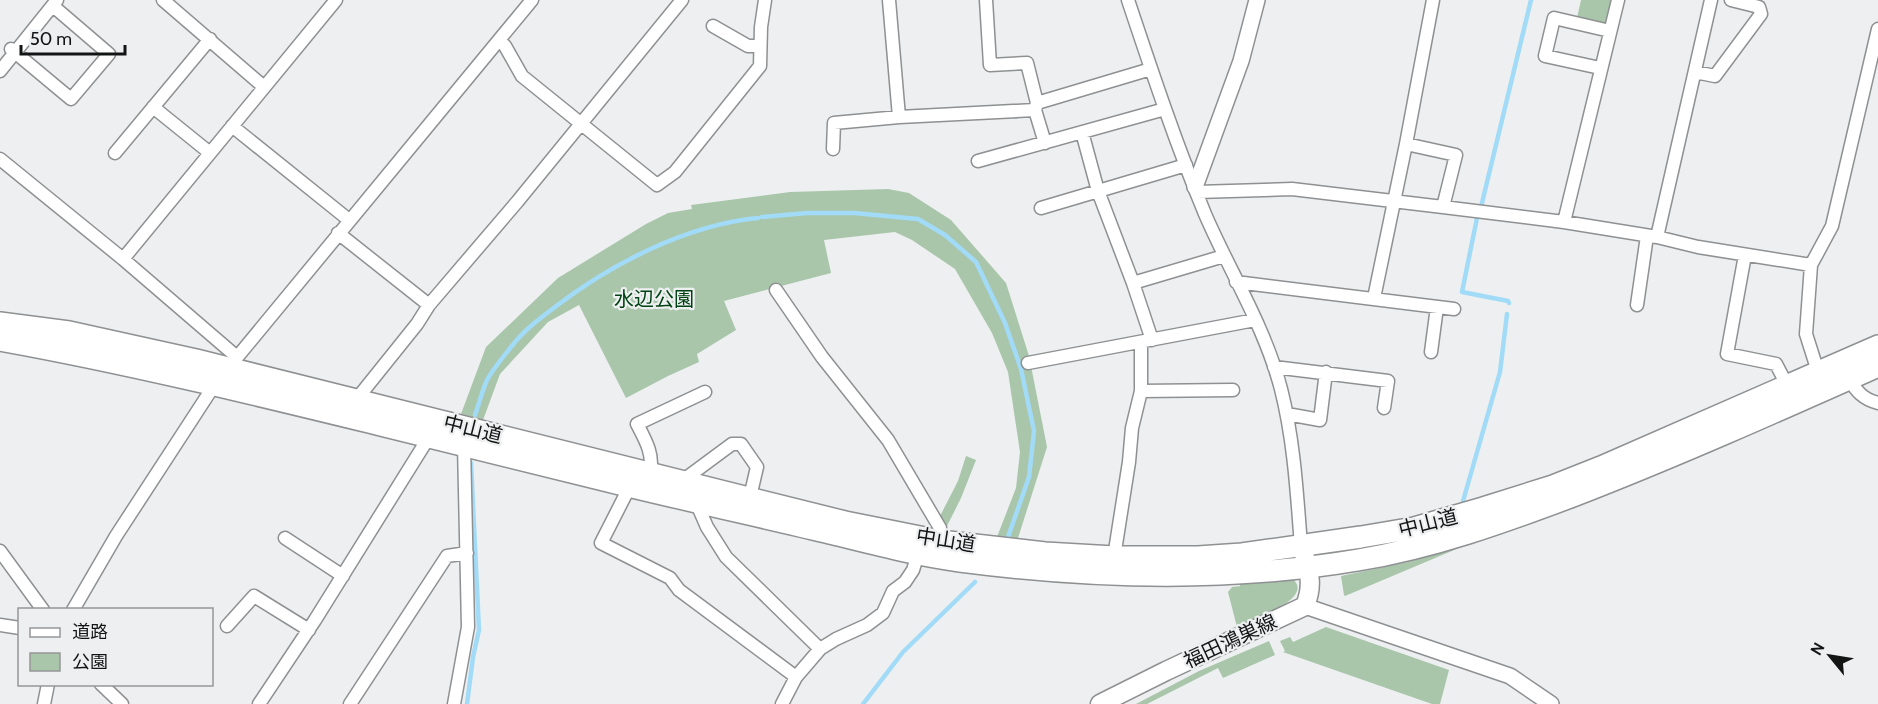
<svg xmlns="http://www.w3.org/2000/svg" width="1878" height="704" font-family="Cabin,'Noto Sans JP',sans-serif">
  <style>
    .green { fill: #a9c6ab }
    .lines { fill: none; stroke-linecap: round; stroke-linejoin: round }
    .stream { stroke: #a2dbf7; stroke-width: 4.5 }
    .minor-casing { stroke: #8e9092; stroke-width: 15 }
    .tertiary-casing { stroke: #8e9092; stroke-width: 18 }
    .secondary-casing { stroke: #8e9092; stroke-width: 21 }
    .trunk-casing { stroke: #8e9092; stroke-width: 24 }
    .minor { stroke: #fff; stroke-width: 12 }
    .tertiary { stroke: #fff; stroke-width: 15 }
    .secondary { stroke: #fff; stroke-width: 18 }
    .trunk { stroke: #fff; stroke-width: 21 }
    .labels { text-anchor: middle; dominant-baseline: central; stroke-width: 4.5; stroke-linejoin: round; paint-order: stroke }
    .park-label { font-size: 20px; fill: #004312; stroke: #edeff0 }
    .street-label { font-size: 20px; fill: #131414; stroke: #edeff0 }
  </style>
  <rect width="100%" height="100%" fill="#edeff0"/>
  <path class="green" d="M 1581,0 L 1613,0 L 1607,21 L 1601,24 L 1577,18 Z
    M 888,189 L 909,193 L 951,220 L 1006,283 L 1029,356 L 1047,447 L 1018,538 L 997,537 L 1016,488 L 1020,452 L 1008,372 L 992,333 L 955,269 L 912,240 L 895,232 L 824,240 L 831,273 L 724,301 L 736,330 L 697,354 L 699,362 L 668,376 L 626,398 L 579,305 L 548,322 L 500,374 L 483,420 L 461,414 L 486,347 L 558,278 L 646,224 L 668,213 L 692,209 L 691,205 L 790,192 Z
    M 966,456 L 976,460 L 961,498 L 947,526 L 939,518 L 958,481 Z
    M 1484,535 L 1485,537 L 1345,596 L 1344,595 L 1341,576 L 1413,561 Z
    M 1292,578 C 1296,582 1299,586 1297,591 C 1294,604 1250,624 1238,631 L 1228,592 L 1232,587 L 1240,586 L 1240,580 Z
    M 1326,627 L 1449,670 L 1440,704 L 1432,704 L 1283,652 L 1285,651 L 1280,641 L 1290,637 L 1293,642 Z
    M 1269,641 L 1275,655 L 1223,678 L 1218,668 L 1147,704 L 1136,704 L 1199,671 Z"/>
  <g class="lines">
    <path class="stream" d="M 1481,207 L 1531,0
      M 762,217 L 807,213 L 854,213 L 918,219 L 945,235 L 976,262 L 1005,323 L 1021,369 L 1034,431 L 1029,477 L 1008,537
      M 1477,218 L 1462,292 L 1508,301 L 1509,303
      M 475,415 C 479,404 482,391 487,380 C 493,369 503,357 511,347 C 523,331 539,319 555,307 C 611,264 686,225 758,218
      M 1463,501 L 1500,372 L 1507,314
      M 467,704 L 473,657 L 479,630 L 471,463
      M 863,704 L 903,652 L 975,582"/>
    <g class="minor-casing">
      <path id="minor" d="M 163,0 L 264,87
        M 889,0 L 899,117 L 1035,110 L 1045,143
        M 986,0 L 990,65 L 1027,63 L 1037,103 L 1035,110
        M 1128,0 C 1152,72 1176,144 1205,214 C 1230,272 1265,327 1281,389 C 1294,440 1297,494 1301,546
        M 713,26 L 748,46 L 760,46
        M 499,40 L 505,46 L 522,76 L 657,185 L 675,172 L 760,66 L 761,27 L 765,0
        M 11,49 L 71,99 L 109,54 L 53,6
        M 1600,68 L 1545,56 L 1554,18 L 1610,31
        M 0,71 L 57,0
        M 1695,72 L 1715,76 L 1761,14 L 1759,7 L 1731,0
        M 1037,103 L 1151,69
        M 153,107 L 210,153
        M 232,126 L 349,220
        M 1082,132 L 1098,191 L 1133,283 L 1152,340
        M 1406,144 L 1456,155 L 1443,207
        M 833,149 L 834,123 L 899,117
        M 115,153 L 210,39
        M 0,159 L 123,259 L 237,357
        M 978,161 L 1165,109
        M 1197,192 L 1292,189 L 1443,207 L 1564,222 L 1657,237 L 1698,247 L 1811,265
        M 1041,208 L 1186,165
        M 1564,222 L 1618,0
        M 338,233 L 429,305
        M 1657,237 L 1711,0
        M 1745,255 L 1727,354 L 1776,364 L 1787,385
        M 123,259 L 336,0
        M 1236,282 L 1454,309
        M 1133,283 L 1224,256
        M 776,290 L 822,357 L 888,440 L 940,528 L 940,541
        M 1374,298 L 1406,144 L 1433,0
        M 1637,305 L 1647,236
        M 1431,352 L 1437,307
        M 1028,363 L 1255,320
        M 1274,367 L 1388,381 L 1384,408
        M 1820,378 L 1806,334 L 1811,265 L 1832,226 L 1878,29
        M 1849,379 C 1857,392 1863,399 1878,403
        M 1141,391 L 1233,390
        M 356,400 L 417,324 L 429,305 L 517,202 L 682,0
        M 1287,414 L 1320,420 L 1326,372
        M 650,473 C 654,455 646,441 637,424 L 705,392
        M 682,481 L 732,444 L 741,444 L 757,467 L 750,497
        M 630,486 L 601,543 L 670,578 L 679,590 L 796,677
        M 696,502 L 707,527 L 726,557 L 820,649
        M 285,538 L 343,576
        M 0,551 L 43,610
        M 1114,557 L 1129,462 L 1132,428 L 1141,391 L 1141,342
        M 73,610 L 116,536 L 215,384 L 532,0
        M 0,625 L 20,628
        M 227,626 L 254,596 L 309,630
        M 101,684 L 122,704
        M 44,704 L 48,684
        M 259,704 L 315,620 L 429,437
        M 350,704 L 447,556 L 467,553
        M 454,704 L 468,627 L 464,445
        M 782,704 L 796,677 L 820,649 L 836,639 L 867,625 L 883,613 L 893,591 L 905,582 L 913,570 L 918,554"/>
    </g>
    <g class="tertiary-casing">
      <path id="tertiary" d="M 1195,187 L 1241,61 L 1257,0
        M 1305,606 L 1510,676 L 1551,704"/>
    </g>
    <g class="secondary-casing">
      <path id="secondary" d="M 1100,704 L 1166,671 L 1305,606 C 1313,586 1310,575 1304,554"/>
    </g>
    <g class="trunk-casing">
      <path id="trunk" d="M 0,323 L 69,332 L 196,360 L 845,522 L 940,541 L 1045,553 L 1114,557 L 1198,557 L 1242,554 L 1361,537 L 1414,528 L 1483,508 L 1553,486 L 1601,467 L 1878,346
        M 0,340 C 128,363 254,394 381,425 C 456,444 532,462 608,481 C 681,499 754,515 826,532 C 870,543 915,555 960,561 C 1091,578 1228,582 1358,560 C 1432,548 1504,522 1573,496 C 1676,456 1777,411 1878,366"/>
    </g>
    <use href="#minor" class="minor"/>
    <use href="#tertiary" class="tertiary"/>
    <use href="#secondary" class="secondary"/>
    <use href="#trunk" class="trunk"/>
  </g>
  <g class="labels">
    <g class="park-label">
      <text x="654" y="299">水辺公園</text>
    </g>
    <g class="street-label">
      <text transform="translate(473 429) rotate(14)">中山道</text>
      <text transform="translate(1428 523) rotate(-14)">中山道</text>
      <text transform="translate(946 540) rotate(9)">中山道</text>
      <text transform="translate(1230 641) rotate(-25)">福田鴻巣線</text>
    </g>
  </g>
  <rect x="18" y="608" width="195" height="78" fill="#edeff0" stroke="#969798" stroke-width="1.5"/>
  <rect x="30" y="628" width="30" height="9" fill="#ffffff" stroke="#969798" stroke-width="1.5"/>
  <text x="72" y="638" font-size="18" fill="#131414">道路</text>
  <rect x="30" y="653" width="30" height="18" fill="#a9c6ab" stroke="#969798" stroke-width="1.5"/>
  <text x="72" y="668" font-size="18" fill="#131414">公園</text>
  <g transform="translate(1830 656) rotate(300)" stroke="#edeff0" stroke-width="4.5" paint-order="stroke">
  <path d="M0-4.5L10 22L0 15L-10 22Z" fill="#131414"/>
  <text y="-9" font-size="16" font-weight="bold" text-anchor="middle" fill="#131414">N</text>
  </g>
  <path d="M21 45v9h104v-9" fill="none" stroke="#131414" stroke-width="3"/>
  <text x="30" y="45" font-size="18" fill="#131414" stroke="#edeff0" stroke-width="4.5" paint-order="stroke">50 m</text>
</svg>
